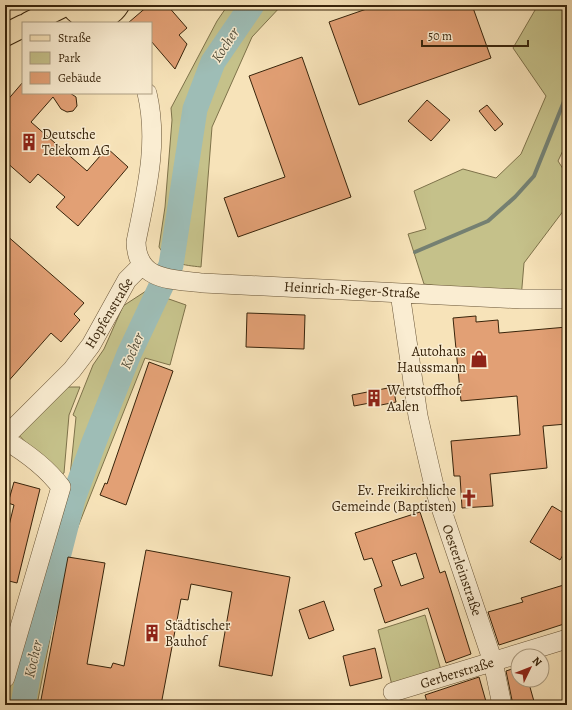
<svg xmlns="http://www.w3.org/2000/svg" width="572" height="710" font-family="Alegreya,serif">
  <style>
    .green { fill: #c5c18a; stroke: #7e724a }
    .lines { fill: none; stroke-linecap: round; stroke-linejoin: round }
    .stream { stroke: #758072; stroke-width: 4 }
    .river { stroke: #9ebdb6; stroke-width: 25 }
    .building { fill: #e2a075; stroke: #38240b; fill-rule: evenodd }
    .minor-casing { stroke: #685436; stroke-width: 20 }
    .major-casing { stroke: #38240b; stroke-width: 24 }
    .minor { stroke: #faedd2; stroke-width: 19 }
    .major { stroke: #f7e3b9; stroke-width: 22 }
    .labels { text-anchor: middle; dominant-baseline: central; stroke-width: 3; stroke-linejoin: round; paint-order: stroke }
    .poi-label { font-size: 14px; fill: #38240b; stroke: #faedd2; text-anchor: start }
    .street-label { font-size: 14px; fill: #38240b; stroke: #faedd2 }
    .water-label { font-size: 15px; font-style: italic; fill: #57523e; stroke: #faedd2 }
  </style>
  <rect width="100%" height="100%" fill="#f7e3b9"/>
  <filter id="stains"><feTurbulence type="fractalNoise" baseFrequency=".005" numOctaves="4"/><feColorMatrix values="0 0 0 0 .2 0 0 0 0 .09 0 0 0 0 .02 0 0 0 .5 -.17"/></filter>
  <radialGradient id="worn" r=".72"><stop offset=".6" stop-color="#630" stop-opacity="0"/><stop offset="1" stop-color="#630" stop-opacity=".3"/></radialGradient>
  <path class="green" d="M 228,5 L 282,5 L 252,37 L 212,127 L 201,267 C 183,265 169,264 159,247 L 165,207 L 172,120 L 171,108 L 217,21 Z
    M 538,5 L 567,5 L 567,142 L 558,161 L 567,175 L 567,206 L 524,263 L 521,299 L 424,284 L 408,234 L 426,229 L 414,191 L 463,169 L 496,178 L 521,154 L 546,96 L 513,48 Z
    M 146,291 L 186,305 L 170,365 L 145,358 L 66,557 L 37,705 L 6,705 L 15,662 L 37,665 L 52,597 L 85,484 L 70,476 L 76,417 L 73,415 L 93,365 L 104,349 L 123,306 Z
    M 60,387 L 80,387 L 69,415 L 64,473 L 62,474 L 29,446 L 16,432 Z
    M 425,615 L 441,670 L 392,685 L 378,630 Z"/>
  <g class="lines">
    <path class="stream" d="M 415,252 L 488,221 L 515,197 L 534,176 L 567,94"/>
    <path class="river" d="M 23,705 L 29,670 L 73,499 L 94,442 L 129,354 L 171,265 L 195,109 L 213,62 L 252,5"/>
  </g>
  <path class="building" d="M 149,5 L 167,5 L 187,28 L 179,35 L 187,44 L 175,69 L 151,41 L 151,23 L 128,23 Z
    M 378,5 L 472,5 L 491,58 L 359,105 L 329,22 Z
    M 302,57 L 351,197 L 238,237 L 224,198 L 285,177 L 249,76 Z
    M 23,82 L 23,93 L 70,93 L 76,97 L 77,106 L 73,111 L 67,112 L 61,109 L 53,97 L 31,122 L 87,171 L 107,148 L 128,167 L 78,226 L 56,207 L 65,197 L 38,174 L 30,183 L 5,161 L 5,103 Z
    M 427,100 L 450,120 L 431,141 L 408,121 Z
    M 487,105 L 503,124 L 495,131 L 479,111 Z
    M 5,234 L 84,303 L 74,314 L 80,320 L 61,342 L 51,333 L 5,385 Z
    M 247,313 L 305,315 L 304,349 L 246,347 Z
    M 476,316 L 476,322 L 498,320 L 499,333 L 567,327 L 567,424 L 543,426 L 547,468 L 490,474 L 493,506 L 462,508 L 460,476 L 454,476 L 451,441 L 520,435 L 517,396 L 461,401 L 453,318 Z
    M 149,362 L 173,371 L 126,505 L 100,495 L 105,483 L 107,484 Z
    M 393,387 L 396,402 L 376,406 L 375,402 L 354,406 L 352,395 Z
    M 14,482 L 40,489 L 17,583 L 5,580 L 5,542 L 14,505 L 8,503 Z
    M 552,506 L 567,515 L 567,548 L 560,560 L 530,542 Z
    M 420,512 L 440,573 L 445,571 L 471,654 L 446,663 L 428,608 L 385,623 L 374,589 L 382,586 L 372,558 L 364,560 L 355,533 ZM 416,553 L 424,578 L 401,586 L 392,561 Z
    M 146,550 L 290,577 L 272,676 L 219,666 L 232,592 L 191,584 L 188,600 L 181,599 L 161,705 L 40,705 L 68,557 L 105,563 L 87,664 L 111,668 L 113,663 L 124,666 Z
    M 567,584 L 567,623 L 499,645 L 488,612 L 523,602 L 521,598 Z
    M 324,601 L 334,630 L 309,639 L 299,610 Z
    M 375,648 L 382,678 L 350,686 L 343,656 Z
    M 518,667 L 518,680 L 528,680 L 535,705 L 513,705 L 506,671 Z
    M 479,677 L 487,705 L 428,705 L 425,695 Z"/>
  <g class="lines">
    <g class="minor-casing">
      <path id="minor" d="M 147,93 C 159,144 146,192 136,242 C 137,282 173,279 203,283 L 521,299 L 567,299
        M 400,293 L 418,416 L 435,490 L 493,662 L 502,705
        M 5,437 L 72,370 L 91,345 L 127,280 L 142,265
        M 5,440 C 27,453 46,467 61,487 L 5,678
        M 393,692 L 567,639"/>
    </g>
    <g class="major-casing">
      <path id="major" d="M 71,5 C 82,23 107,23 118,5
        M 29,23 L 65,5
        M 5,35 L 23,26"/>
    </g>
    <use href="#minor" class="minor"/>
    <use href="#major" class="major"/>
  </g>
  <defs>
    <g id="building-bare" transform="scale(1.38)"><path d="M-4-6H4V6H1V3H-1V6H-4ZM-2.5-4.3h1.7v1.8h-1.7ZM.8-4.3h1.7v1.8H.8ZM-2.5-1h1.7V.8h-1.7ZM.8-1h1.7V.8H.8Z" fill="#8f2418" stroke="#faedd2" stroke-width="2.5" paint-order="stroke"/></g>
    <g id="shop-bare" transform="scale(1.38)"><path d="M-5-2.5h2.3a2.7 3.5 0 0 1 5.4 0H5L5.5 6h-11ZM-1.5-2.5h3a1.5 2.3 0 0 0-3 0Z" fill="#8f2418" stroke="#faedd2" stroke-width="2.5" paint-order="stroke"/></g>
    <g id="church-bare" transform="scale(1.38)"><path d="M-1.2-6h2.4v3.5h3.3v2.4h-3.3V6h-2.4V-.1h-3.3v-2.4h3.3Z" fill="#8f2418" stroke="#faedd2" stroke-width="2.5" paint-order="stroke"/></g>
  </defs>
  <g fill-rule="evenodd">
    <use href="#building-bare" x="29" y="142"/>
    <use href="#shop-bare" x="479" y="359"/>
    <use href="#building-bare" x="374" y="398"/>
    <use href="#church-bare" x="469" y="498"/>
    <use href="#building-bare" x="152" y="633"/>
  </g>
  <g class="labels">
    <g class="poi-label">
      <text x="42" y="134">Deutsche<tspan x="42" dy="16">Telekom AG</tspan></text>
      <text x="466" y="351" text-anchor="end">Autohaus<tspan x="466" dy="16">Haussmann</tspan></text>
      <text x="387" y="390">Wertstoffhof<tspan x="387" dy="16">Aalen</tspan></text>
      <text x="456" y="490" text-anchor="end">Ev. Freikirchliche<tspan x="456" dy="16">Gemeinde (Baptisten)</tspan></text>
      <text x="165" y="625">Städtischer<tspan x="165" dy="16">Bauhof</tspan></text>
    </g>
    <g class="street-label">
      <text transform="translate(352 290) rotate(3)">Heinrich-Rieger-Straße</text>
      <text transform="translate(109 313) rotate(-59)">Hopfenstraße</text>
      <text transform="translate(462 570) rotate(71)">Oesterleinstraße</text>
      <text transform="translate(457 673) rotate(-17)">Gerberstraße</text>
    </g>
    <g class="water-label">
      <text transform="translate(225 45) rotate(-57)">Kocher</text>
      <text transform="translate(132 351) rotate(-67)">Kocher</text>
      <text transform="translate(33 659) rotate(-77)">Kocher</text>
    </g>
  </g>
  <rect width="572" height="710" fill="none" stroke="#f7e3b9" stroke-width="20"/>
  <rect x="6" y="6" width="560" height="698" fill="none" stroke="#38240b" stroke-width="2"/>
  <rect x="10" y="10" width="552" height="690" fill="none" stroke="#38240b"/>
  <rect x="22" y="22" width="130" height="72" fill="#faedd2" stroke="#ac9d82"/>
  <rect x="30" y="35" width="20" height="6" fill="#f7e3b9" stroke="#ac9d82"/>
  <text x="58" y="42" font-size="12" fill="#38240b">Straße</text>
  <rect x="30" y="52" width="20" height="12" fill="#c5c18a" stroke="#ac9d82"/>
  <text x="58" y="62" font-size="12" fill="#38240b">Park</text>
  <rect x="30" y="72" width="20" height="12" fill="#e2a075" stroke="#ac9d82"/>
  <text x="58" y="82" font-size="12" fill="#38240b">Gebäude</text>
  <g transform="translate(530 668) rotate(47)"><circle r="19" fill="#faedd2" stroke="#ac9d82"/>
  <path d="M0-3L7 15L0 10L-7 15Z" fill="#8f2418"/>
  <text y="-6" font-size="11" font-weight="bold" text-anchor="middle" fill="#38240b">N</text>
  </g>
  <path d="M422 40v6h106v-6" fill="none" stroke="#38240b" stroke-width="2"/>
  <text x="428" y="40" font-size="12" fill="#38240b" stroke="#faedd2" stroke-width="3" paint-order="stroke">50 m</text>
  <rect width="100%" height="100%" filter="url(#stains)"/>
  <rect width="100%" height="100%" fill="url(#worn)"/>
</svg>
